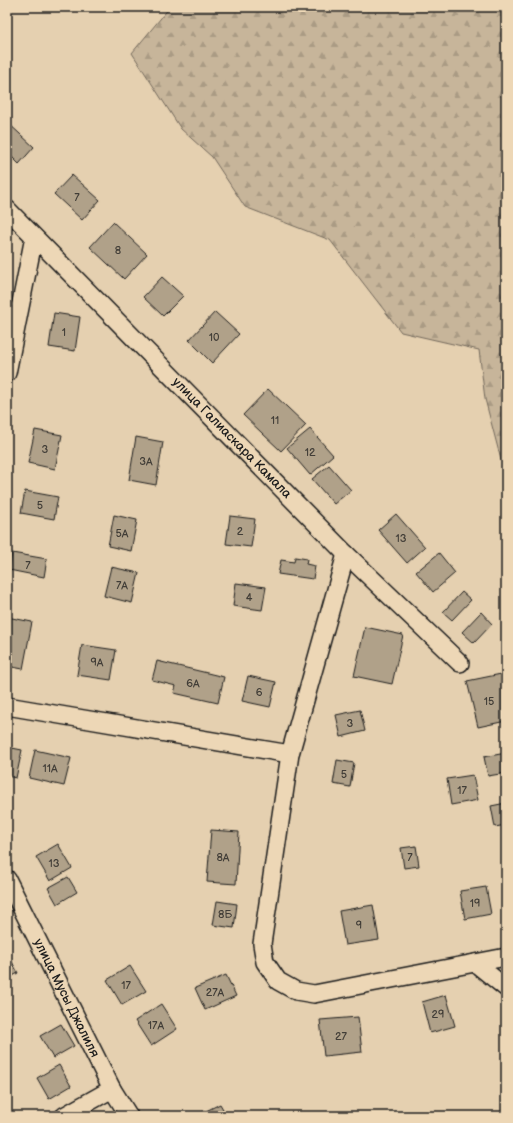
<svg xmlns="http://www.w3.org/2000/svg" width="513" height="1123" font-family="'Balsamiq Sans',sans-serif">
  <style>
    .forest { fill: url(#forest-firs); stroke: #72685b }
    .building { fill: #b0a189; stroke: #1c1c1c }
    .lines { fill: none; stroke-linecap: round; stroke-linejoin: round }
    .minor-casing { stroke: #1c1c1c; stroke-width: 20 }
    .minor { stroke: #edd7b6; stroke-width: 17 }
    .labels { text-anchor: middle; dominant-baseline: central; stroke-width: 4; stroke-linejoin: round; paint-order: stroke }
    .number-label { font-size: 11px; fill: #413d37 }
    .street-label { font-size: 13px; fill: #1c1c1c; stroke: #edd7b6 }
  </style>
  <defs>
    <pattern id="forest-firs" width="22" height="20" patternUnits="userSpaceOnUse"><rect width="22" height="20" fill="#c7b59a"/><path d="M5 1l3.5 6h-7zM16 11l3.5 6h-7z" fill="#aa9b84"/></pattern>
  </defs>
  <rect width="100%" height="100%" fill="#e5d0b0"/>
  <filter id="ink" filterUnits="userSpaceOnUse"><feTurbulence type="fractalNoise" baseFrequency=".025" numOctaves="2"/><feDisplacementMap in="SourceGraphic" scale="8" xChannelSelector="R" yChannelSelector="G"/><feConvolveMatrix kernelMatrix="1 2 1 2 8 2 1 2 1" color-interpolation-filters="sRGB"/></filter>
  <g filter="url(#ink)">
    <path class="forest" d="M 170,7 L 506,7 L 506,479 L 485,399 L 479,350 L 401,332 L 330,240 L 245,207 L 212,157 L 181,129 L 132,53 Z"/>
    <path class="building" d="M 7,122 L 34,147 L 19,164 L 7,152 Z
      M 72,175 L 100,200 L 82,220 L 54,194 Z
      M 113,222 L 147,254 L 124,279 L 90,247 Z
      M 162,277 L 183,296 L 163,316 L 143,297 Z
      M 215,312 L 239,334 L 212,363 L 189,340 Z
      M 54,313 L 80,317 L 75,351 L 49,347 Z
      M 268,389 L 306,425 L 281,451 L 243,415 Z
      M 310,429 L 333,455 L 310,475 L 287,448 Z
      M 35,430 L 62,435 L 55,469 L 28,463 Z
      M 136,437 L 163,442 L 156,485 L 129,480 Z
      M 329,465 L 351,490 L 334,504 L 312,479 Z
      M 25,491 L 58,497 L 54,519 L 21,513 Z
      M 396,514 L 425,547 L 407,563 L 378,530 Z
      M 114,515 L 137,520 L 131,551 L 108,546 Z
      M 230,516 L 255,519 L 251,547 L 226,544 Z
      M 12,553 L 47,559 L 44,577 L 9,570 Z
      M 439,553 L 455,573 L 433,592 L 416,572 Z
      M 295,557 L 307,559 L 306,564 L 315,566 L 313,579 L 278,574 L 281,560 L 294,562 Z
      M 111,567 L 139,573 L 132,603 L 104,596 Z
      M 236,583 L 266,587 L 262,610 L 233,606 Z
      M 462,592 L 471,600 L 452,620 L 443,612 Z
      M 481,612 L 492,624 L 474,643 L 462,632 Z
      M 7,617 L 32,622 L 23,669 L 7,666 Z
      M 365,627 L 403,635 L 392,684 L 354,676 Z
      M 82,645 L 116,650 L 111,680 L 77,675 Z
      M 157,661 L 224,677 L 218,703 L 174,693 L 176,686 L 152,680 Z
      M 506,673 L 506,721 L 478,727 L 467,681 Z
      M 248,676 L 276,682 L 270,707 L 242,701 Z
      M 360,710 L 365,731 L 341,737 L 336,715 Z
      M 7,747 L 22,750 L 16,778 L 7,776 Z
      M 35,750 L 71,758 L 64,786 L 29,778 Z
      M 506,753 L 506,773 L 488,776 L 484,757 Z
      M 337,760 L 354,763 L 350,787 L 333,784 Z
      M 473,775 L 478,800 L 451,805 L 447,779 Z
      M 506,803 L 506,825 L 495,827 L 491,806 Z
      M 211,830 L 239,832 L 236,884 L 207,882 Z
      M 58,844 L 72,868 L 50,881 L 36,857 Z
      M 416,846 L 419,866 L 404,868 L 401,848 Z
      M 68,877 L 77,892 L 57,904 L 48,888 Z
      M 486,887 L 491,914 L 465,919 L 460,891 Z
      M 217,901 L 237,904 L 234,928 L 213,925 Z
      M 373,905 L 379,940 L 345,945 L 339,911 Z
      M 10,958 L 18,973 L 7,979 L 7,959 Z
      M 130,966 L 146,991 L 122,1005 L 107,980 Z
      M 226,975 L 236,996 L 205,1010 L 195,988 Z
      M 446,995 L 455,1026 L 430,1033 L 422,1002 Z
      M 161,1004 L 177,1029 L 151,1046 L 135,1021 Z
      M 358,1017 L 362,1052 L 324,1056 L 320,1020 Z
      M 61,1024 L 74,1046 L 53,1058 L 40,1036 Z
      M 59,1065 L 71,1086 L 49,1099 L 37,1078 Z
      M 220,1104 L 227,1116 L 196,1116 Z"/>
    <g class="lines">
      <g class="minor-casing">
        <g id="minor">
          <path id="s1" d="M 7,209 L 346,554 L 460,663"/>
          <path d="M 7,373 L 34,237"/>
          <path d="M 346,554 L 290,754 L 262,944 L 265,962 L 278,981 L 296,991 L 314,994 L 506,957"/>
          <path d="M 7,706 L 290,754"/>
          <path id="s2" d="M 7,879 L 112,1089 L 129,1116"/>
          <path d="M 475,963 L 506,988"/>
          <path d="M 64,1116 L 112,1089"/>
        </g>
      </g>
      <use href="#minor" class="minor"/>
    </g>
  </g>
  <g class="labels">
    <g class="number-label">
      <text x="77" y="197">7</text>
      <text x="118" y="250">8</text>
      <text x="64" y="332">1</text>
      <text x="214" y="337">10</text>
      <text x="275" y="420">11</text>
      <text x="45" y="449">3</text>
      <text x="310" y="452">12</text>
      <text x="146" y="461">3А</text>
      <text x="40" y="505">5</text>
      <text x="240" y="531">2</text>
      <text x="122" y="533">5А</text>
      <text x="401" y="538">13</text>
      <text x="28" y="565">7</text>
      <text x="122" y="585">7А</text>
      <text x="249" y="597">4</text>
      <text x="97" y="662">9А</text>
      <text x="193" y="683">6А</text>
      <text x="259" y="692">6</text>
      <text x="489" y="701">15</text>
      <text x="350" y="723">3</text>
      <text x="50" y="768">11А</text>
      <text x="344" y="774">5</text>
      <text x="462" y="790">17</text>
      <text x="223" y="857">8А</text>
      <text x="410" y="857">7</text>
      <text x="54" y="863">13</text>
      <text x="475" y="903">19</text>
      <text x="225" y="914">8Б</text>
      <text x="359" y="925">9</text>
      <text x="126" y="985">17</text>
      <text x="215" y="992">27А</text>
      <text x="438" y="1014">29</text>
      <text x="156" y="1025">17А</text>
      <text x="341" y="1036">27</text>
    </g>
    <g class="street-label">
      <text stroke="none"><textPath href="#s1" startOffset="321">улица Галиаскара Камала</textPath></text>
      <text stroke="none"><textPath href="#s2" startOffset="133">улица Мусы Джалиля</textPath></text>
    </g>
  </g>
  <rect width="513" height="1123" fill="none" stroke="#edd7b6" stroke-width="24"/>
  <rect x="12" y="12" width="489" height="1099" fill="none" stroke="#1c1c1c" stroke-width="1.5" filter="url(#ink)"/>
</svg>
